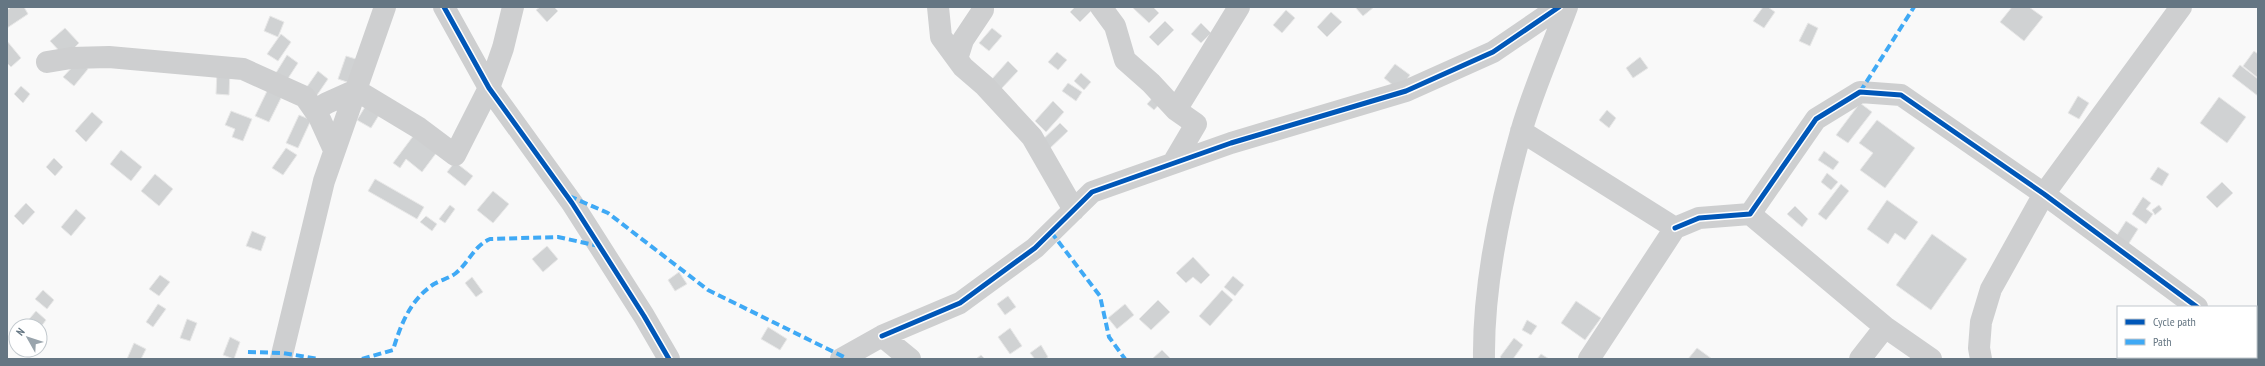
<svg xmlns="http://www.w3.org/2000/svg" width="2265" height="366" font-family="'PT Sans Narrow',sans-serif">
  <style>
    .building { fill: #d0d2d3; stroke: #e8e8e8 }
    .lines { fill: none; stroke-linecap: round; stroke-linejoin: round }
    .minor { stroke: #cecfd0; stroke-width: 22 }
    .quiet { stroke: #3fa9f5; stroke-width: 4; stroke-dasharray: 8 4; stroke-linecap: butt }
    .cycleway-casing { stroke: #fff; stroke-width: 8 }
    .cycleway { stroke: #0057b8; stroke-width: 5 }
  </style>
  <rect width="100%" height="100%" fill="#f9f9f9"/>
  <path class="building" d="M 11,7 L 24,7 L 28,14 L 7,28 L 7,10 Z
    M 540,7 L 554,7 L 558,11 L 547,22 L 536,10 Z
    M 1075,7 L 1092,7 L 1093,9 L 1080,22 L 1070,12 Z
    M 1132,7 L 1153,7 L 1159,13 L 1149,23 Z
    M 1355,7 L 1374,7 L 1363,16 Z
    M 1763,7 L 1768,7 L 1775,12 L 1764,28 L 1753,21 Z
    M 2012,7 L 2029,7 L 2043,17 L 2024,41 L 2000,22 Z
    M 1286,10 L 1295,18 L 1282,33 L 1273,25 Z
    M 1331,12 L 1342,22 L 1327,37 L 1317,27 Z
    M 270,16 L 284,22 L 278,37 L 264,31 Z
    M 1165,21 L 1174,30 L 1158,46 L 1149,37 Z
    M 1201,23 L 1211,33 L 1201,43 L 1191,34 Z
    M 1808,23 L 1818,28 L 1810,46 L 1799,41 Z
    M 65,28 L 79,43 L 65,57 L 50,41 Z
    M 992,28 L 1002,36 L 989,51 L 979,43 Z
    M 281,34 L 291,42 L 278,61 L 267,54 Z
    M 7,41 L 21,58 L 11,67 L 7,63 Z
    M 2254,51 L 2258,54 L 2258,78 L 2243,66 Z
    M 1057,52 L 1067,60 L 1058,70 L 1048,62 Z
    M 287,55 L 298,63 L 285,83 L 274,76 Z
    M 346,56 L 359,60 L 350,83 L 338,79 Z
    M 1640,57 L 1648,68 L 1633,78 L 1626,68 Z
    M 78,61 L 88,69 L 74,86 L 63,77 Z
    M 1008,61 L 1018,71 L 1001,89 L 991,80 Z
    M 1395,64 L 1410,75 L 1399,90 L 1384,78 Z
    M 2240,65 L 2258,79 L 2258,96 L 2232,76 Z
    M 217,71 L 230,71 L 229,95 L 216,94 Z
    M 318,71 L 328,79 L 315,98 L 304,91 Z
    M 1081,73 L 1091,82 L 1084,90 L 1074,81 Z
    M 1068,83 L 1082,92 L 1076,101 L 1062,91 Z
    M 270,85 L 284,92 L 269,122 L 255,116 Z
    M 21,86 L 30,94 L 23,103 L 14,94 Z
    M 1155,95 L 1162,101 L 1154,110 L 1147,104 Z
    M 2078,96 L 2089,103 L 2079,119 L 2068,113 Z
    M 2219,97 L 2246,117 L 2227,143 L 2200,123 Z
    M 1053,101 L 1064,112 L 1046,132 L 1035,121 Z
    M 1860,103 L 1872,112 L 1848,143 L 1836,135 Z
    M 365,107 L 379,115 L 371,128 L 357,120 Z
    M 1607,110 L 1616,118 L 1609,128 L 1599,120 Z
    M 231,111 L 252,119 L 243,141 L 232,137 L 235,129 L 225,125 Z
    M 92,112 L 103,122 L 86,142 L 75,131 Z
    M 299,115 L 311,120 L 298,148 L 286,143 Z
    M 1877,120 L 1915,148 L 1885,188 L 1860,170 L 1873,153 L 1859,143 Z
    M 1060,123 L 1068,131 L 1047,151 L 1039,143 Z
    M 414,135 L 437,152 L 422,172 L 406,159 L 400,168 L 393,163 Z
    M 286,148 L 297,155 L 283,175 L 272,168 Z
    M 121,150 L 142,167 L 131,181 L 110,164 Z
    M 1824,151 L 1839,162 L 1833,170 L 1818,160 Z
    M 54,158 L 63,167 L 55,176 L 46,167 Z
    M 455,162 L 473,176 L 465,186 L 447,172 Z
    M 2158,167 L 2169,174 L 2162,186 L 2150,179 Z
    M 1827,173 L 1838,182 L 1831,190 L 1821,182 Z
    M 155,174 L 173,189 L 159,206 L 141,191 Z
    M 375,179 L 424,207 L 417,219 L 368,191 Z
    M 2222,182 L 2233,193 L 2217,208 L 2206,197 Z
    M 1841,184 L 1849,191 L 1826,220 L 1818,214 Z
    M 493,191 L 509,204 L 493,223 L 477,210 Z
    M 2143,197 L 2151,203 L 2146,209 L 2153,214 L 2146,224 L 2132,214 Z
    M 1887,200 L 1918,222 L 1905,240 L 1895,233 L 1888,244 L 1867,229 Z
    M 26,203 L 35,212 L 23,225 L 14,216 Z
    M 450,205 L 455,209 L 445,223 L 439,219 Z
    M 2159,205 L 2162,209 L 2155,215 L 2152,210 Z
    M 1795,206 L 1808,219 L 1802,227 L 1787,214 Z
    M 76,209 L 86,218 L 71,236 L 61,227 Z
    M 426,216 L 437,224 L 432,231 L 420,222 Z
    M 2126,221 L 2138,229 L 2124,251 L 2112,243 Z
    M 252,231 L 266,237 L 261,251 L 246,246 Z
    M 1932,234 L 1967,259 L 1931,310 L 1896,285 Z
    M 547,246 L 558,259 L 543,272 L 532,259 Z
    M 1193,257 L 1210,275 L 1201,284 L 1193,277 L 1186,283 L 1176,273 Z
    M 679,272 L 687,284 L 675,291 L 668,280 Z
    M 160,275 L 170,282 L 159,296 L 149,289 Z
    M 1233,276 L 1244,285 L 1235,296 L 1224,287 Z
    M 472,277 L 483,292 L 476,297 L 465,283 Z
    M 43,290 L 54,300 L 47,309 L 35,299 Z
    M 1222,290 L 1233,300 L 1210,326 L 1199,316 Z
    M 1008,296 L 1016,307 L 1005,315 L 997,304 Z
    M 1158,300 L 1170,312 L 1151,330 L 1139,319 Z
    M 1576,301 L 1601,318 L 1585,340 L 1561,323 Z
    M 158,304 L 166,309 L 153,327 L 146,322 Z
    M 1125,304 L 1134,315 L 1117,329 L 1108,318 Z
    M 36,311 L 46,320 L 40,328 L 25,324 Z
    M 187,319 L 197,323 L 190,341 L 180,338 Z
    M 1527,320 L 1537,326 L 1531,335 L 1522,330 Z
    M 768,327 L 787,339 L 780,350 L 761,339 Z
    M 1010,328 L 1022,346 L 1010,354 L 998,337 Z
    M 230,337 L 240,342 L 234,359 L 223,355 Z
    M 1514,338 L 1523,345 L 1513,359 L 1502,359 L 1500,357 Z
    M 16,342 L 16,350 L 27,350 L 20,356 L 11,346 Z
    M 134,343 L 146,349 L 141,359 L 127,359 Z
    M 1041,345 L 1048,357 L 1045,359 L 1035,359 L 1030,353 Z
    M 1697,348 L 1712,359 L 1688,359 Z
    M 1162,350 L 1171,359 L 1152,359 Z
    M 1541,354 L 1549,359 L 1537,359 Z
    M 981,355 L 985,359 L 976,359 Z
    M 2118,357 L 2142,357 L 2139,359 L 2116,359 Z"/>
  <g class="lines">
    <path class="minor" d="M 444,7 L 489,88 L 572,203 L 644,316 L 669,359
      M 938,7 L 941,37 L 963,67 L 985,86 L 1032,137 L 1074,210
      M 1101,7 L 1115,26 L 1125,60 L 1151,83 L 1176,110
      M 957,59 L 963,40 L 983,10 L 983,7
      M 47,62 L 71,58 L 109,57 L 243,69 L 305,97 L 319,117 L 334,150
      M 315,110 L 327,103 L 356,90 L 419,128 L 455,155 L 489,88 L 503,48 L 513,7
      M 1521,131 L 1675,228 L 1589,359
      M 1173,163 L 1196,124 L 1176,110 L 1239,7
      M 1750,214 L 1885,327 L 1931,359
      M 1675,228 L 1699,218 L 1750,214 L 1816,119 L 1860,92 L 1901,95 L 2044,194 L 2197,307
      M 882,336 L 960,303 L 1035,248 L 1092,192 L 1231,143 L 1406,91 L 1493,52 L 1559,7
      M 2256,351 L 2258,352
      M 281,359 L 324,181 L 385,7
      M 841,359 L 882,336 L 910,359
      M 1484,359 C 1483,286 1501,202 1521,132 C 1533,90 1552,48 1567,7
      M 1860,359 L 1885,327
      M 1981,359 L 1979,348 L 1981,322 L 1991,289 L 2044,194 L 2181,7"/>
    <path class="quiet" d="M 1860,92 L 1914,7
      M 569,196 L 608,213 L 708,290 L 844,357
      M 1051,232 L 1100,296 L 1109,337 L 1125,359
      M 248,352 L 283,353 L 319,359
      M 362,359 L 393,350 C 401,324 410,300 434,284 C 441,280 450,278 456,273 C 469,262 474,246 490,239 L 558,237 L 599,246"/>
    <g class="cycleway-casing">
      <path id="cycleway" d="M 444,7 L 489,88 L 572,203 L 644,316 L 669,359
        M 1675,228 L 1699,218 L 1750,214 L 1816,119 L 1860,92 L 1901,95 L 2044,194 L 2197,307
        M 882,336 L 960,303 L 1035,248 L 1092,192 L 1231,143 L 1406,91 L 1493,52 L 1559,7"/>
    </g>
    <use href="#cycleway" class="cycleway"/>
  </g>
  <rect width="2265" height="366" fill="none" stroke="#657683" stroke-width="16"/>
  <rect x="2117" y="306" width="140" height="52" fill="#ffffff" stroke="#c1c8cd"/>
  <rect x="2125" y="319" width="20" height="6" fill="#0057b8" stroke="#c1c8cd"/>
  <text x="2153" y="326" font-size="12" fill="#657683">Cycle path</text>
  <rect x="2125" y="339" width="20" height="6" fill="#3fa9f5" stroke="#c1c8cd"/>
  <text x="2153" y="346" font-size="12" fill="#657683">Path</text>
  <g transform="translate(28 338) rotate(309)"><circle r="19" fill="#ffffff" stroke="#c1c8cd"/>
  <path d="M0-3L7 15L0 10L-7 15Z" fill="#99a4ac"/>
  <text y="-6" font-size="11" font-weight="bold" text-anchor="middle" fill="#657683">N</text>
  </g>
</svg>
